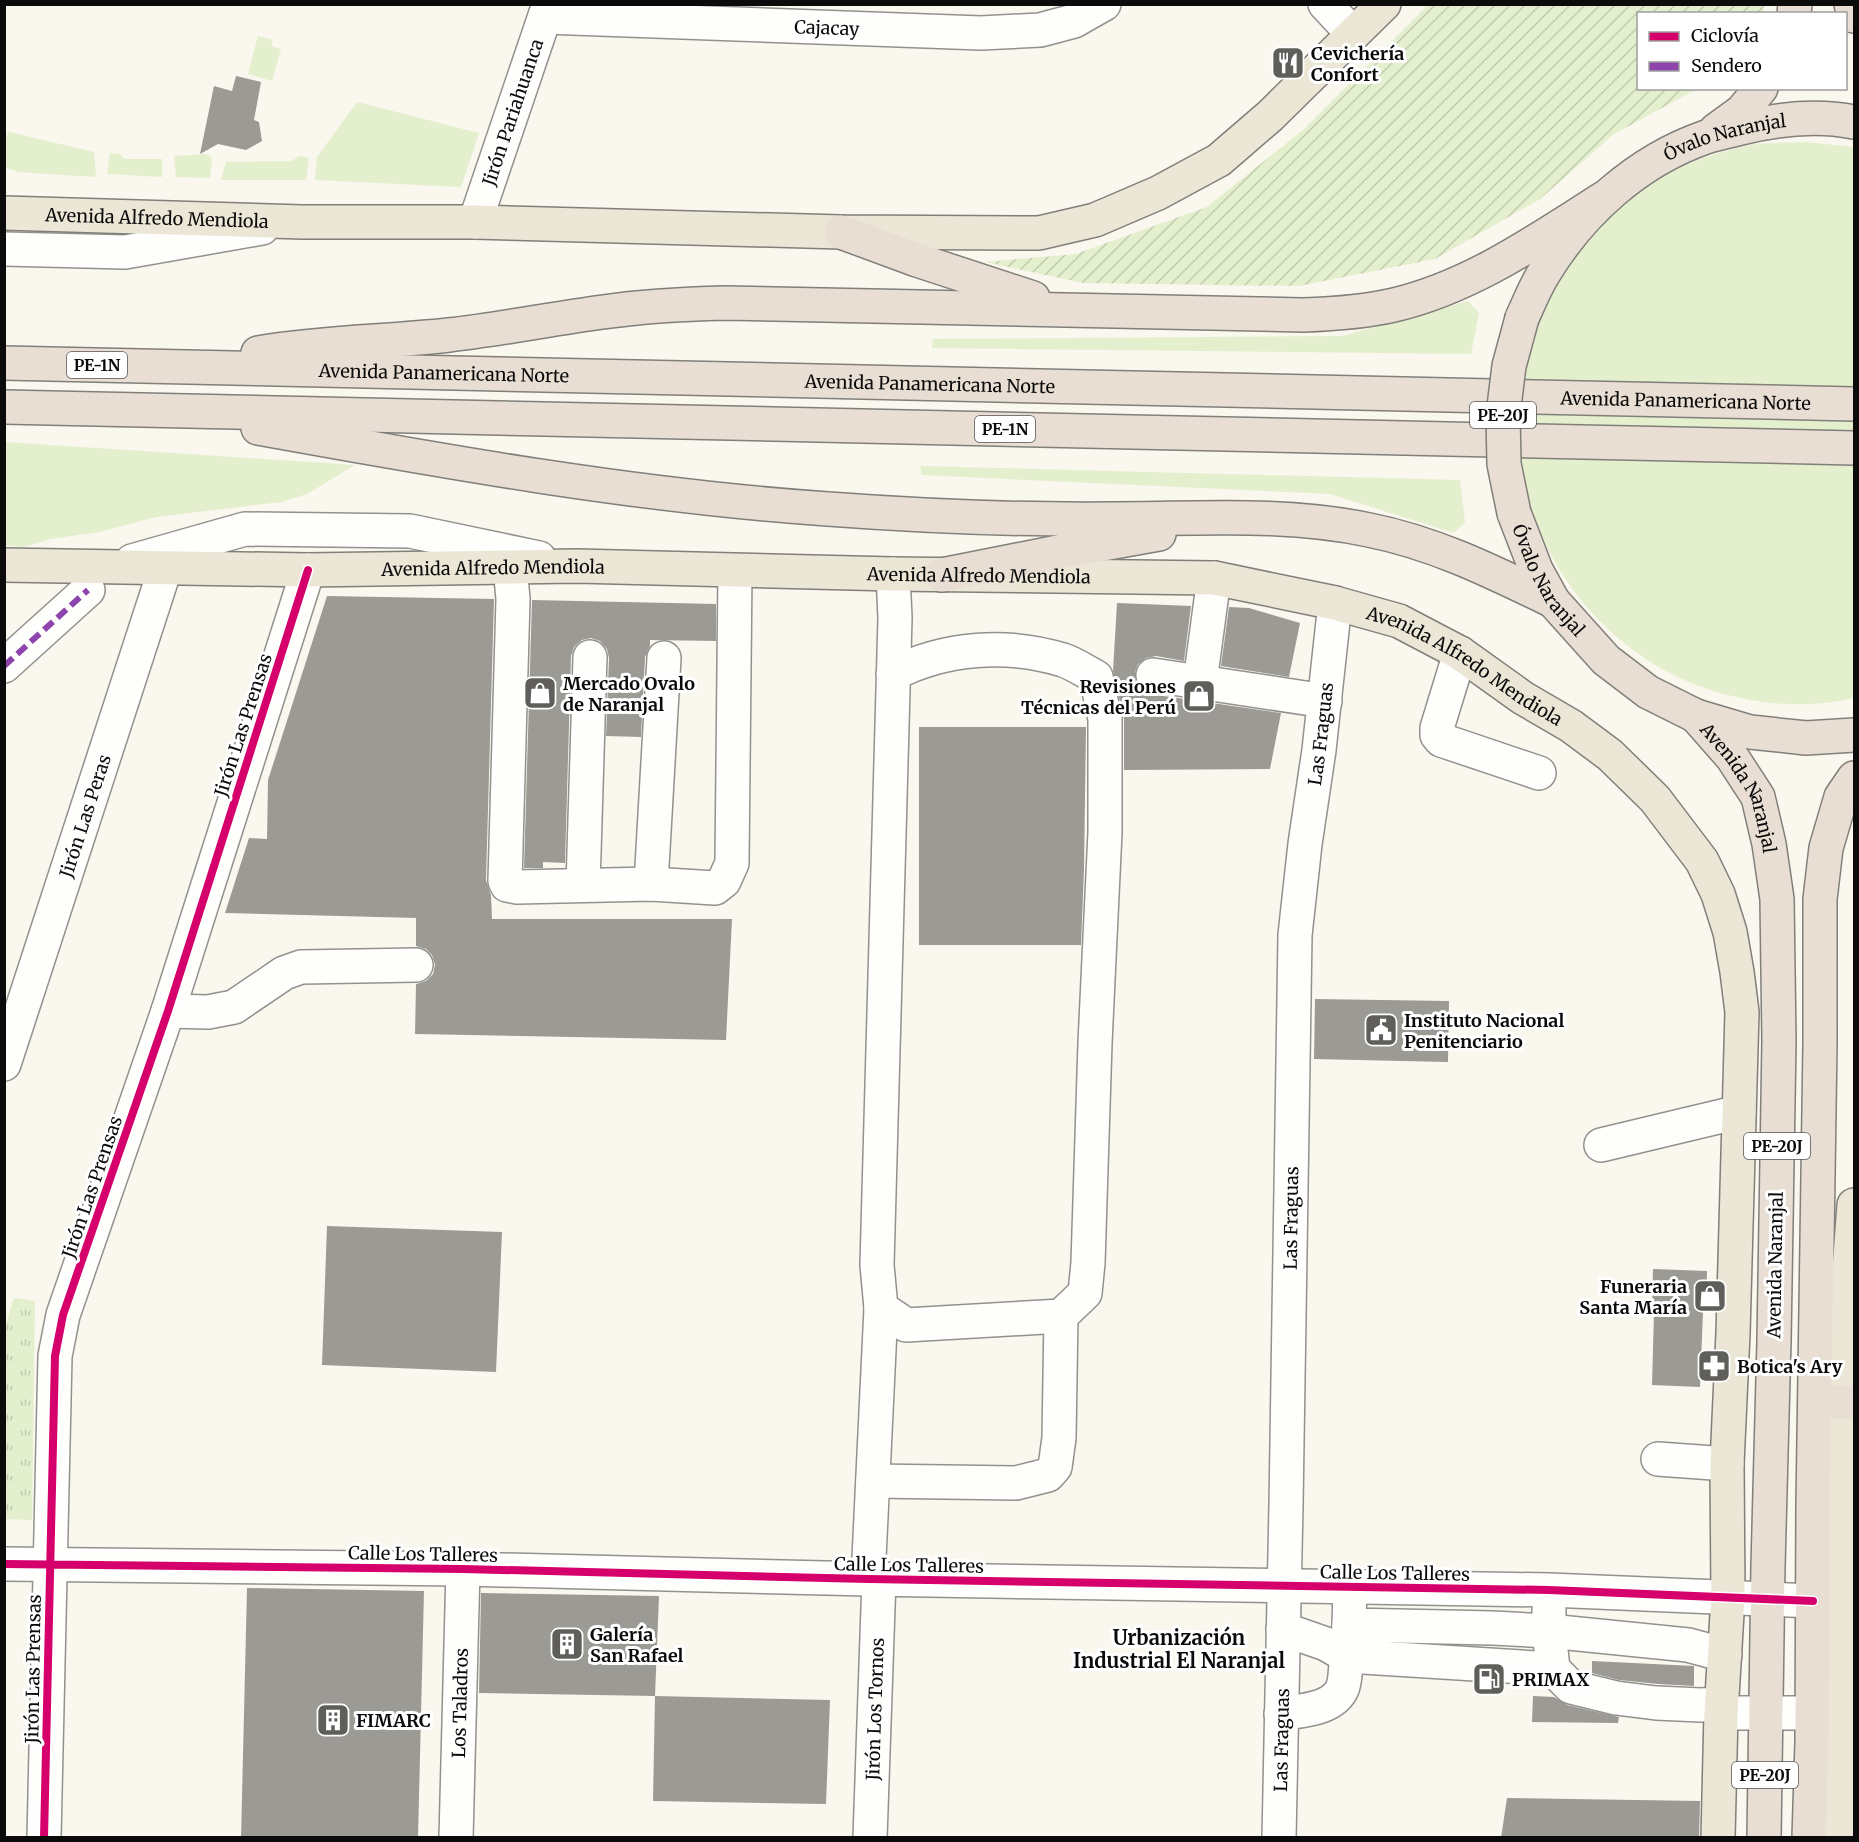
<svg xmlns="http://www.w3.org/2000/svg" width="1859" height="1842" font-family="Merriweather,serif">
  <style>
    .grass { fill: #e3efcd }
    .park { fill: url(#park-tufts) }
    .garden { fill: url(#garden-furrows) }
    .building { fill: #9c9a94 }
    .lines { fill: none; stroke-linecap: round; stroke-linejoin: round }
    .minor-casing { stroke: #93918d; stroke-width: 36 }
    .major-casing { stroke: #807f7a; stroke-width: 36 }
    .highway-casing { stroke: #807f7a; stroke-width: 36 }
    .minor { stroke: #fefefc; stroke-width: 33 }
    .major { stroke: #ece6d7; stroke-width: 33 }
    .highway { stroke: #e9ded3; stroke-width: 33 }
    .highway-bridge-casing { stroke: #807f7a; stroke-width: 36; stroke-linecap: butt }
    .highway-bridge { stroke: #e9ded3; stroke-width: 33 }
    .quiet { stroke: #8e44ad; stroke-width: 6; stroke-dasharray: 12 6; stroke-linecap: butt }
    .cycleway-casing { stroke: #fff; stroke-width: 11 }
    .cycleway { stroke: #d6006c; stroke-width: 8 }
    .labels { text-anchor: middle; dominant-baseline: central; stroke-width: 6; stroke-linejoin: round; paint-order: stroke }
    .shield { fill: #fff; stroke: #545454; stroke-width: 1.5 }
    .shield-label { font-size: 16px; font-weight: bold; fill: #0b0b0b }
    .street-label { font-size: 18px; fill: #0b0b0b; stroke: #fff }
    .poi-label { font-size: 18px; font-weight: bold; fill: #0b0b0b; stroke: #fff; text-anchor: start }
    .neighbourhood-label { font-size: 20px; font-weight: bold; fill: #0b0b0b; stroke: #fff }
  </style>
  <defs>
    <pattern id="park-tufts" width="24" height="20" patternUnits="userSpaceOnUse" patternTransform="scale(1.5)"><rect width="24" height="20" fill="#e3efcd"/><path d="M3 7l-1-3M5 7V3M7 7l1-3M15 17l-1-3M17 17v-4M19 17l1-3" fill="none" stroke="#c1ccaf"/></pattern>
    <pattern id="garden-furrows" width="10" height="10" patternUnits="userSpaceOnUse" patternTransform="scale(1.5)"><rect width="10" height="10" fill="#e3efcd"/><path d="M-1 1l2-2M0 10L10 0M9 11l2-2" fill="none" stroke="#c1ccaf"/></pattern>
  </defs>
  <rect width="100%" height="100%" fill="#faf7ee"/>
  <path class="grass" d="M 258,36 L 273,40 L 271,46 L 281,49 L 272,81 L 248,74 Z
    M 357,102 L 479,133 L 461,187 L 315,180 L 317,157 Z
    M 9,132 L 94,152 L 96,177 L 18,172 L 5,167 L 5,138 Z
    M 1806,142 L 1854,147 L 1854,698 C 1808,709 1759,705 1714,691 C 1668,677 1628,651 1595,616 C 1469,483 1504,265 1664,176 C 1691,161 1728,148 1758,144 C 1774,142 1790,143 1806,142 Z
    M 110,153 L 120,154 L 124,159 L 162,159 L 162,177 L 107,174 Z
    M 206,154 L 212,158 L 210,178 L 176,177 L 174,156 Z
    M 300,156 L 309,158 L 306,180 L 221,180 L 226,162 L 291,161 Z
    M 1468,301 L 1479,313 L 1471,354 L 932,348 L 933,339 L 1342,336 Z
    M 5,442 L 355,465 L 307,494 L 281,502 L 156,517 L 99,532 L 51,539 L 23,547 L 5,545 Z
    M 920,466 L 1460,480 L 1465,522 L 1454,533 L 1330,494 L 922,475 Z"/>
  <path class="park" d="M 14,1298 L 35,1301 L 32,1520 L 5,1519 L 4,1330 Z"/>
  <path class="garden" d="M 1428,5 L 1764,5 L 1763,13 L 1638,14 L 1638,88 L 1697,89 L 1614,134 L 1540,199 L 1435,259 L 1299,286 L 1083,283 L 985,262 L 1076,254 L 1207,207 L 1303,130 Z"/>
  <path class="building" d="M 236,76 L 261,82 L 254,120 L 259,122 L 262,141 L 246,150 L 218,144 L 200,154 L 214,86 L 232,91 Z
    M 327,596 L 494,599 L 486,880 L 491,895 L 492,919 L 732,919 L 726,1040 L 415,1034 L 416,984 L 426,981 L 433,974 L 435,965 L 432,955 L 426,949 L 416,946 L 416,918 L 225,913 L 249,838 L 267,839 L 268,780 Z
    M 532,600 L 716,604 L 716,641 L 650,640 L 650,646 L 645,657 L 641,737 L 606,736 L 609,658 L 607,649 L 600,641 L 591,638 L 582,640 L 574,647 L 571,656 L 565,863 L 543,862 L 543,868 L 524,868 Z
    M 1117,603 L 1191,606 L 1184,661 L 1156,656 L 1146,658 L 1138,664 L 1135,672 L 1136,682 L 1142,690 L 1150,694 L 1281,713 L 1270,769 L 1124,770 L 1124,719 L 1113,671 Z
    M 1229,607 L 1249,608 L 1300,623 L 1289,677 L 1221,666 Z
    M 919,727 L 1086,727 L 1084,869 L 1081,945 L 919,945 Z
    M 1315,999 L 1449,1001 L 1448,1062 L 1314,1059 Z
    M 327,1226 L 502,1232 L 496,1372 L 322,1365 Z
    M 1653,1269 L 1707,1271 L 1706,1312 L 1703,1312 L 1700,1387 L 1652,1385 L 1654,1311 L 1652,1311 Z
    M 247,1588 L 424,1591 L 418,1838 L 241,1838 Z
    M 481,1593 L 659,1596 L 655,1696 L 479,1693 Z
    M 1592,1661 L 1694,1666 L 1694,1686 L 1658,1684 L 1619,1680 L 1592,1673 Z
    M 655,1696 L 830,1700 L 826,1804 L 653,1801 Z
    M 1533,1696 L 1554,1697 L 1567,1705 L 1619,1717 L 1618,1723 L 1532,1722 Z
    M 1507,1798 L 1700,1801 L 1699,1838 L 1501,1838 Z"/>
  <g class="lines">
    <g class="minor-casing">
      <g id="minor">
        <path d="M 1325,4 L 1353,34"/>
        <path id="s1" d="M 545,17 L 981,33 L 1040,30 L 1074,21 L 1104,4"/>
        <path id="s2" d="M 475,222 L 549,4"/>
        <path d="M 4,249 L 125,252 L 262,228"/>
        <path d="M 132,561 L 245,529 L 410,531 L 539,558"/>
        <path d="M 510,566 L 513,599 L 505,881 L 507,885 L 517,887 L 651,884 L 715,888 L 724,881 L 732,863 L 735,571"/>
        <path d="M 893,574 L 895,618 L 877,1265 L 881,1308 L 906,1325 L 1061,1316 L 1085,1293 L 1088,1263 L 1095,1043 L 1105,832 L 1105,719 L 1096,677 C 1086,672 1075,664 1063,660 C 1007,643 945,647 893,674"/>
        <path d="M 1460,653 L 1437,728 L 1437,735 L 1441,740 L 1539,773"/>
        <path d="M 4,666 L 88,590"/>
        <path d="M 1153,675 L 1325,701"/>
        <path d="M 1200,682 L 1214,578"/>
        <path d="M 651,884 L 664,658"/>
        <path d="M 583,885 L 590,657"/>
        <path d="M 168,1011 L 208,1012 L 234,1007 L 284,973 L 301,967 L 416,965"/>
        <path id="s3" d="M 4,1064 L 165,569"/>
        <path d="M 1601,1145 L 1739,1112"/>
        <path d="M 1658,1459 L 1727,1464"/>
        <path d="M 873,1481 L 1016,1483 L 1048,1475 L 1055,1467 L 1059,1438 L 1061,1316"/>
        <path d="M 4,1564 L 463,1569 L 868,1579 L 1549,1590 L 1813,1601"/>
        <path d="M 868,1579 L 881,1308"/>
        <path d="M 1350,1588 L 1349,1625 L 1493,1628 L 1549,1631 L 1553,1669 L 1571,1687 L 1616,1698 L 1656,1703 L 1701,1705 L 1722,1704"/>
        <path d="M 1549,1610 L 1549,1631 L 1688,1645 L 1725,1655"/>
        <path d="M 1349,1625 L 1347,1656 L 1553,1669"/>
        <path d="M 1721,1713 L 1812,1713 L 1841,1715"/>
        <path d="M 1281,1714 C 1301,1710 1332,1710 1342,1689 C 1346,1681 1345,1666 1347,1656 L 1326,1644 L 1283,1629"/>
        <path d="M 44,1838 L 55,1356 L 63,1315 L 168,1011 L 308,570"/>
        <path id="s4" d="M 456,1838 L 463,1569"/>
        <path id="s5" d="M 870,1838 L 879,1579"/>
        <path id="s6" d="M 1279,1838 L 1286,1505 L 1295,935 L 1305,844 L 1319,750 L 1335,603"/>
      </g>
    </g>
    <g class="major-casing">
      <g id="major">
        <path id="s7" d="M 4,213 L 302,222 L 475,222 L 841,232 L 1039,233 L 1095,220 L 1158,193 L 1219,160 L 1270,116 L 1384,4"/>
        <path id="s8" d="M 4,565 L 308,570 L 577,566 L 893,574 L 1214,578 L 1335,603 L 1399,621 L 1460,653 L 1523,698 L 1571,726 L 1610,755 L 1655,799 L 1702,861 L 1718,894 L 1730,932 L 1737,972 L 1742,1012 L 1733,1333 L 1727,1464 L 1728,1597 L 1721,1713 L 1718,1838"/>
        <path d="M 1839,1838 L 1838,1715 L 1846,1309 L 1854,1205"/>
      </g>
    </g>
    <g class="highway-casing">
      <g id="highway">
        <path d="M 1851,4 L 1854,16"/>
        <path d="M 1794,14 L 1795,4"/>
        <path d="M 1716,130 L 1742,111 L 1761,88"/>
        <path d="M 841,232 L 917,260 L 1033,298"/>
        <path id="s9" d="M 1522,318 C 1529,303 1535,287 1544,273 C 1581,212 1637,161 1706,137 C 1717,133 1729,131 1741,128 C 1777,119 1818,115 1854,122"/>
        <path d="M 258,353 C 322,342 386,342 449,335 C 501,329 551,319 603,312 C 644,306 684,304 725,303 L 1303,315 C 1333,314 1364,312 1394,305 C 1471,287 1538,240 1604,198"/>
        <path id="s10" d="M 4,363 L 1854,404"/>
        <path d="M 4,407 L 1854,448"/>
        <path d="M 258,428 C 447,462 636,496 828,509 C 922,516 1017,520 1112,519 C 1197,519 1285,512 1369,530 C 1435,543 1493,572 1553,601"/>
        <path id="s11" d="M 1514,513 L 1536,570 L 1553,601 L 1606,660 L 1648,692 L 1696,716 L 1750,732 L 1806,738 L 1854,735"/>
        <path d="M 942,575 L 1063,551 L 1159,534"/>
        <path id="s12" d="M 1696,716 L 1732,757 L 1758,797 L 1769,844 L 1777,899 L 1779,1041 L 1774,1341 L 1768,1566 L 1764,1838"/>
        <path d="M 1816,1403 L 1846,1402"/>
        <path d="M 1809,1838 L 1812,1742 L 1813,1505 L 1820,1044 L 1820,899 L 1826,848 L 1841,797 L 1854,778"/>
      </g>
    </g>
    <use href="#minor" class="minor"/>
    <use href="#major" class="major"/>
    <use href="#highway" class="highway"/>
    <g class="highway-bridge-casing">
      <path id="highway-bridge" d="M 1514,513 L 1504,464 L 1503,415 L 1509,366 L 1522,318"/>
    </g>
    <use href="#highway-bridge" class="highway-bridge"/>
    <path class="quiet" d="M 4,666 L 88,590"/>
    <g class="cycleway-casing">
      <path id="cycleway" d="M 4,1564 L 463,1569 L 868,1579 L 1549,1590 L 1813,1601
        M 44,1838 L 55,1356 L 63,1315 L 168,1011 L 308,570"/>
    </g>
    <use href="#cycleway" class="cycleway"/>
  </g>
  <defs>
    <g id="restaurant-square" transform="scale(1.725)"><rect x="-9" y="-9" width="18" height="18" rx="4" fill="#5f5e5a" stroke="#fff"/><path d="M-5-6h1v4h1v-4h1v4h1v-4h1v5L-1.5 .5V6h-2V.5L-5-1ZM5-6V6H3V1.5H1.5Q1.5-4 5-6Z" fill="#fff"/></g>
    <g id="shop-square" transform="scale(1.725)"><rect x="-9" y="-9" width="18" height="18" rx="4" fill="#5f5e5a" stroke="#fff"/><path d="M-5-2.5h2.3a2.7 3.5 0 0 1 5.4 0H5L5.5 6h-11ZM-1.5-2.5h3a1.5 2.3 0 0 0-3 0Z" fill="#fff"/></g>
    <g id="civic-square" transform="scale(1.725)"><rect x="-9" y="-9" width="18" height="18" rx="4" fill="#5f5e5a" stroke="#fff"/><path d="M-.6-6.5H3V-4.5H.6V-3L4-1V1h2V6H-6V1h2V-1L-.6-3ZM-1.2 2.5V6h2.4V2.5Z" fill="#fff"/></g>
    <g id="pharmacy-square" transform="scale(1.725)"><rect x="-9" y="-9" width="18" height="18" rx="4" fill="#5f5e5a" stroke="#fff"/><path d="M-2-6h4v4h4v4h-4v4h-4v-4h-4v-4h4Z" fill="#fff"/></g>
    <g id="building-square" transform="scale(1.725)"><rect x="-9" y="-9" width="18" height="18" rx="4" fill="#5f5e5a" stroke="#fff"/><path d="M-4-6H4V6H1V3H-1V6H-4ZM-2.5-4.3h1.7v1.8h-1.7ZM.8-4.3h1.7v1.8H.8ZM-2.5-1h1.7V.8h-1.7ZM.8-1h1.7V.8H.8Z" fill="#fff"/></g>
    <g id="fuel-square" transform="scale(1.725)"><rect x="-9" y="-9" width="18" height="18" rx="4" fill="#5f5e5a" stroke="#fff"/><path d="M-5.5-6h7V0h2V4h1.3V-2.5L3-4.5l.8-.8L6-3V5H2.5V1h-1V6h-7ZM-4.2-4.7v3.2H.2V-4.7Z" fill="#fff"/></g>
  </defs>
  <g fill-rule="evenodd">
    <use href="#restaurant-square" x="1288" y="63"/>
    <use href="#shop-square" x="540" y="693"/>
    <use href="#shop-square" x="1199" y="696"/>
    <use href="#civic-square" x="1381" y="1030"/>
    <use href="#shop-square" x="1710" y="1296"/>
    <use href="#pharmacy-square" x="1714" y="1366"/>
    <use href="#building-square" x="567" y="1644"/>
    <use href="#fuel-square" x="1489" y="1679"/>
    <use href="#building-square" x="333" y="1720"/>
  </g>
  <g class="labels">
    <g class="shield">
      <rect x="67" y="352" width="60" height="26" rx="4.5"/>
      <rect x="1470" y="402" width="66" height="26" rx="4.5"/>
      <rect x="975" y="416" width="60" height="26" rx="4.5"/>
      <rect x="1744" y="1133" width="66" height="26" rx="4.5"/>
      <rect x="1732" y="1762" width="66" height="26" rx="4.5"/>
    </g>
    <g class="shield-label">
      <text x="97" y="365">PE-1N</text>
      <text x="1503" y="415">PE-20J</text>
      <text x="1005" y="429">PE-1N</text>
      <text x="1777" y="1146">PE-20J</text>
      <text x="1765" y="1775">PE-20J</text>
    </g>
    <g class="street-label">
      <text stroke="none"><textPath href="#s1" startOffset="282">Cajacay</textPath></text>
      <text stroke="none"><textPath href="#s2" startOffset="116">Jirón Pariahuanca</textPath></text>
      <text stroke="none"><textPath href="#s9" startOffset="284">Óvalo Naranjal</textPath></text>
      <text stroke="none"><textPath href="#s7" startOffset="153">Avenida Alfredo Mendiola</textPath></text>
      <text stroke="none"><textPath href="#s10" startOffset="440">Avenida Panamericana Norte</textPath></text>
      <text stroke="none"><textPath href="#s10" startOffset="926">Avenida Panamericana Norte</textPath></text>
      <text stroke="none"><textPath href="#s10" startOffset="1682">Avenida Panamericana Norte</textPath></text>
      <text stroke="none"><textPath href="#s8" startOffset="489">Avenida Alfredo Mendiola</textPath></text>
      <text stroke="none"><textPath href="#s8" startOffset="975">Avenida Alfredo Mendiola</textPath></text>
      <text stroke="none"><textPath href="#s11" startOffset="76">Óvalo Naranjal</textPath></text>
      <text stroke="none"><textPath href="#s8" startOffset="1479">Avenida Alfredo Mendiola</textPath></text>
      <text transform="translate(243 725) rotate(-72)">Jirón Las Prensas</text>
      <text stroke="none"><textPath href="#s6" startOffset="1106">Las Fraguas</textPath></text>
      <text stroke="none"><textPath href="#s12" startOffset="86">Avenida Naranjal</textPath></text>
      <text stroke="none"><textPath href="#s3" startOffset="261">Jirón Las Peras</textPath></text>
      <text transform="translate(92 1187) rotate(-71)">Jirón Las Prensas</text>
      <text stroke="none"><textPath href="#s6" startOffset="620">Las Fraguas</textPath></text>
      <text transform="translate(1775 1265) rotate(-89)">Avenida Naranjal</text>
      <text transform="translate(423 1554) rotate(1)">Calle Los Talleres</text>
      <text transform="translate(909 1565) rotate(1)">Calle Los Talleres</text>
      <text transform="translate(1395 1573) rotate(1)">Calle Los Talleres</text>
      <text transform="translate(33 1669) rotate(-89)">Jirón Las Prensas</text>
      <text stroke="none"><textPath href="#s4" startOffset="135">Los Taladros</textPath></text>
      <text stroke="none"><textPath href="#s5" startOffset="129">Jirón Los Tornos</textPath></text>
      <text stroke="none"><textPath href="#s6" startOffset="98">Las Fraguas</textPath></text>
    </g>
    <g class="poi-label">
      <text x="1311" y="53">Cevichería<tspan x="1311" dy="21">Confort</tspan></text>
      <text x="563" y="683">Mercado Ovalo<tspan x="563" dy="21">de Naranjal</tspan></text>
      <text x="1176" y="686" text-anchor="end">Revisiones<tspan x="1176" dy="21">Técnicas del Perú</tspan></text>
      <text x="1404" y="1020">Instituto Nacional<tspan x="1404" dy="21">Penitenciario</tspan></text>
      <text x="1687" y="1286" text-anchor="end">Funeraria<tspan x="1687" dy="21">Santa María</tspan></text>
      <text x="1737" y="1366">Botica's Ary</text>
      <text x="590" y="1634">Galería<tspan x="590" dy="21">San Rafael</tspan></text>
      <text x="1512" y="1679">PRIMAX</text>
      <text x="356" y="1720">FIMARC</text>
    </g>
    <g class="neighbourhood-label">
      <text x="1179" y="1637">Urbanización<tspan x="1179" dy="23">Industrial El Naranjal</tspan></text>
    </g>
  </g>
  <rect width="1859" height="1842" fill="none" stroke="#0b0b0b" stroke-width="12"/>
  <rect x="1637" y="12" width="210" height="78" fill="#ffffff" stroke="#9d9d9d" stroke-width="1.5"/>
  <rect x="1649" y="32" width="30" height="9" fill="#d6006c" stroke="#9d9d9d" stroke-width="1.5"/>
  <text x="1691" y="42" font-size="18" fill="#0b0b0b">Ciclovía</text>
  <rect x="1649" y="62" width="30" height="9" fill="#8e44ad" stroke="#9d9d9d" stroke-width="1.5"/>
  <text x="1691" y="72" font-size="18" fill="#0b0b0b">Sendero</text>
</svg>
